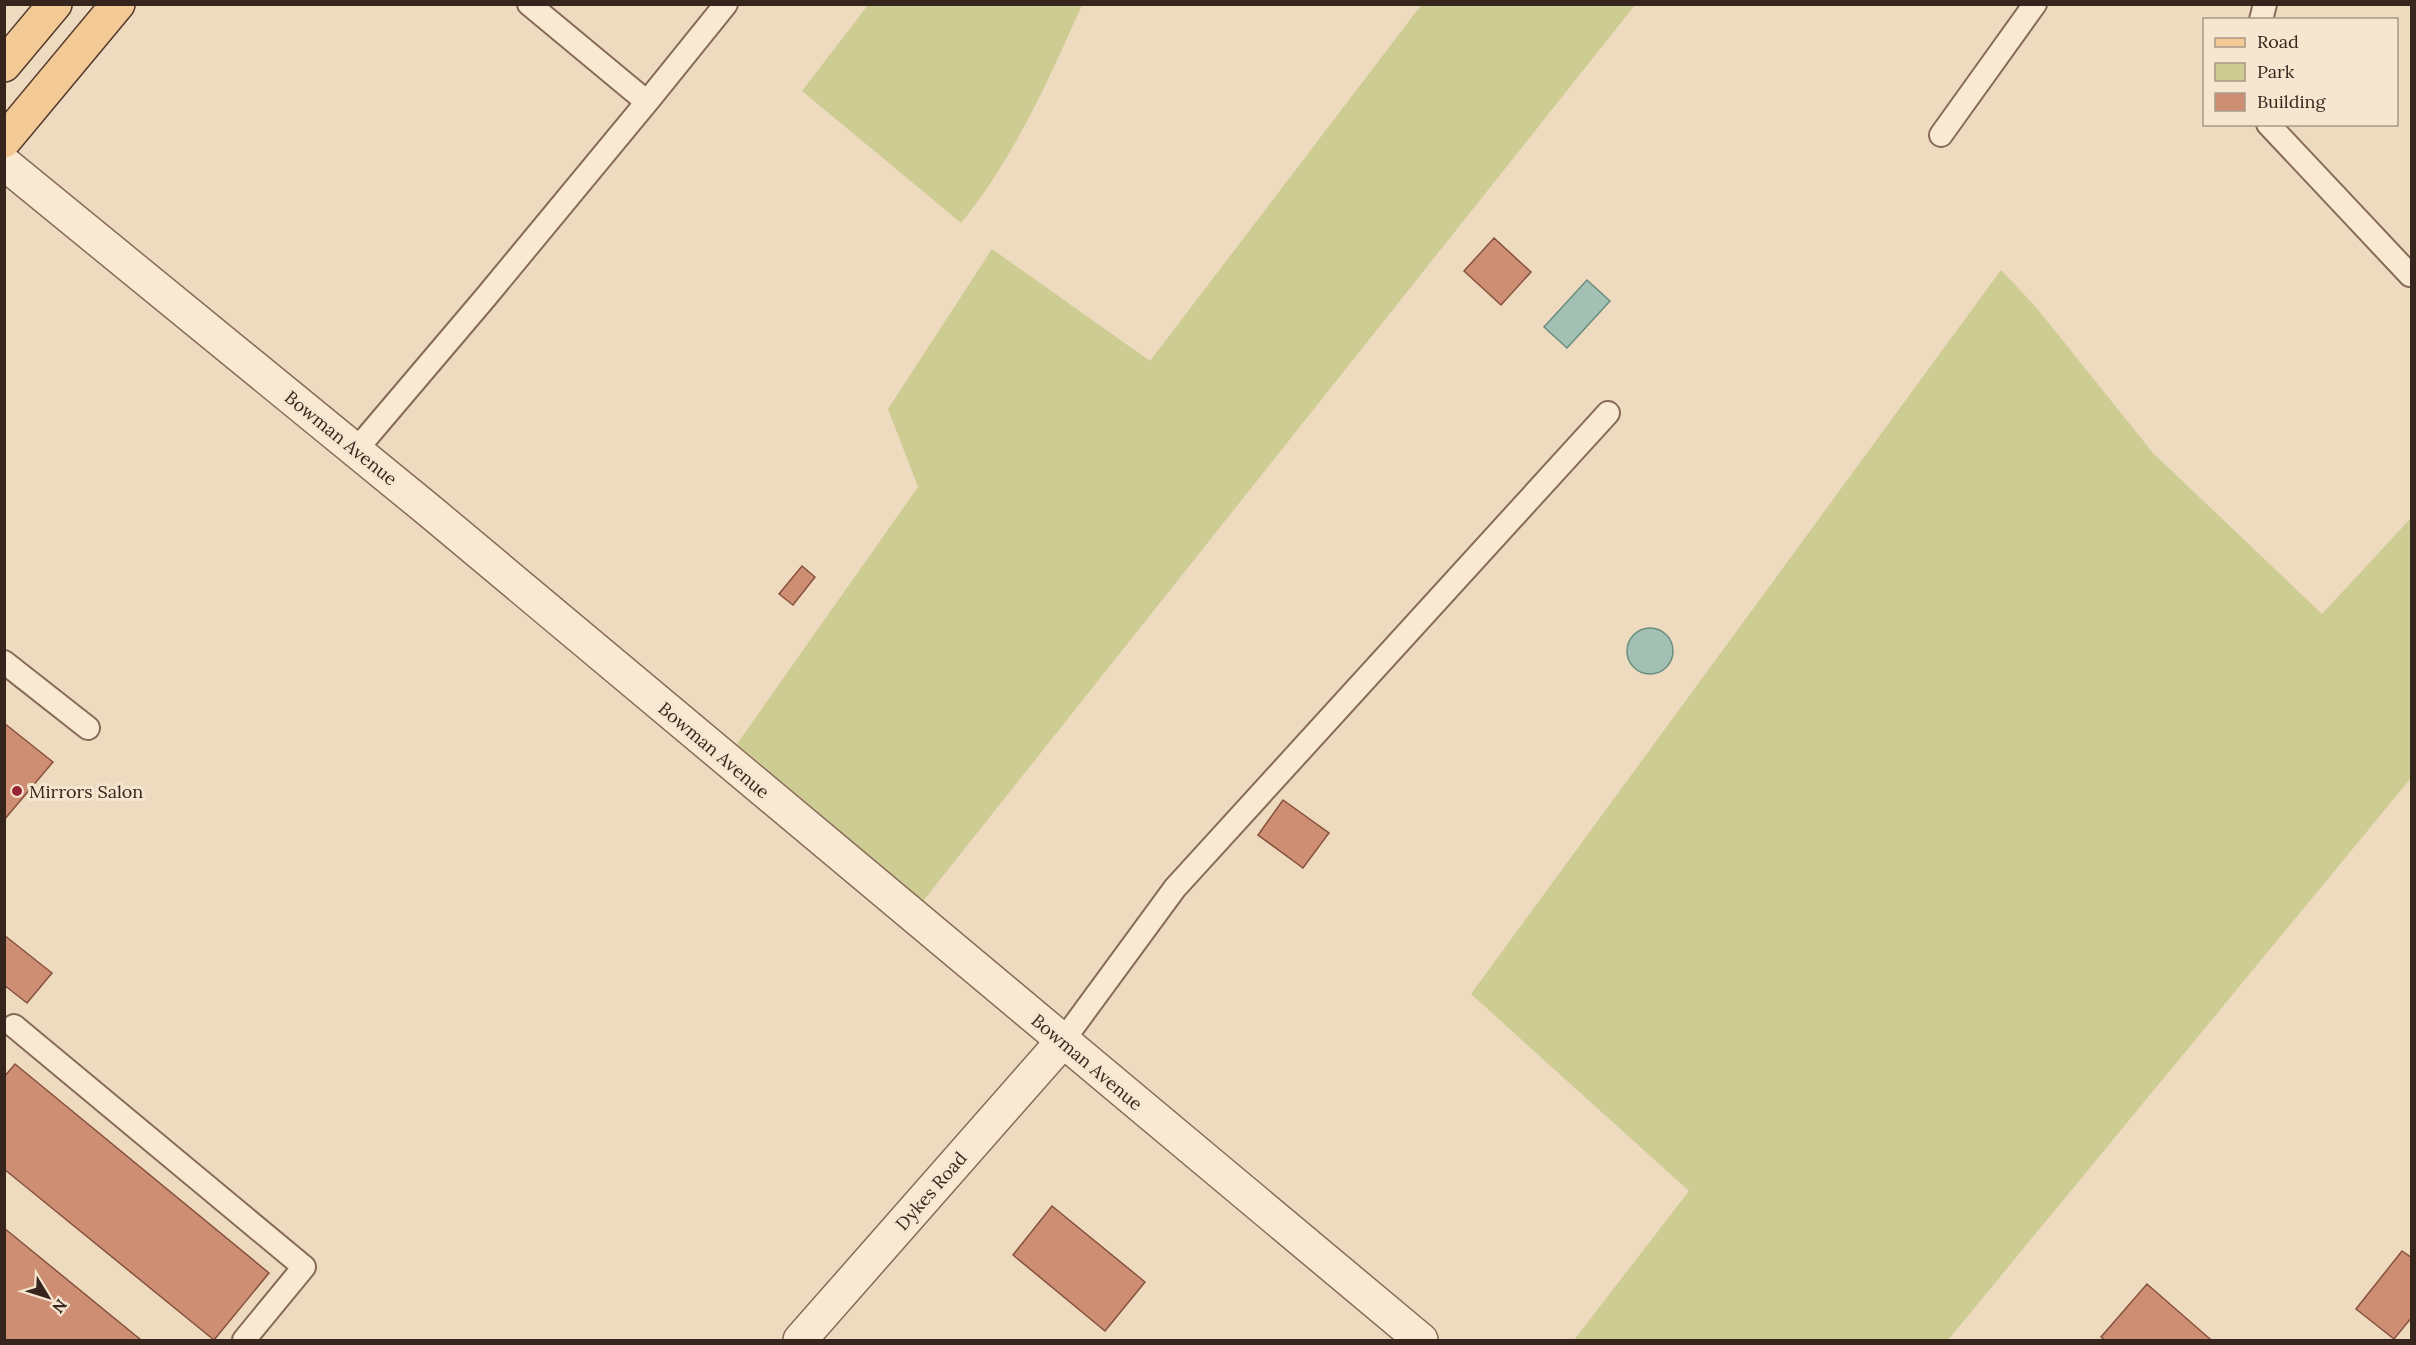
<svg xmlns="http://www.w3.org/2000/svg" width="2416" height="1345" font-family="Lora,serif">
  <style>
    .green { fill: #cccc93 }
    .water { fill: #a2c0b3; stroke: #698e80; stroke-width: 1.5 }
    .building { fill: #cd8e74; stroke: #86513d; stroke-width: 1.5 }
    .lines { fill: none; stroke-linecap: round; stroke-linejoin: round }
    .service-casing { stroke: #876b57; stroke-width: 26 }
    .minor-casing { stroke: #876b57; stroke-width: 36 }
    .primary-casing { stroke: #543a2c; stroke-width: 36 }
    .service { stroke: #f9e9d2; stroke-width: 22 }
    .minor { stroke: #f9e9d2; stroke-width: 33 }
    .primary { stroke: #f3ca95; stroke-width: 33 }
    .poi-dot { fill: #972635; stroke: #f6e5cf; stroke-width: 2 }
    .labels { text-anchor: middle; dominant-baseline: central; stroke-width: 6; stroke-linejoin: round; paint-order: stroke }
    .street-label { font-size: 18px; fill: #36251c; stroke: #f6e5cf }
    .poi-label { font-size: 18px; fill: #36251c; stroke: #f6e5cf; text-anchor: start }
  </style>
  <rect width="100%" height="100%" fill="#eedabf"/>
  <path class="green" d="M 1422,4 L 1635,5 L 923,901 L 737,744 L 918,487 L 888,409 L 992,249 L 1150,361 Z
    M 868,5 L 1082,5 C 1048,81 1014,158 961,223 L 802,91 Z
    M 2001,270 L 2035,306 L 2153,453 L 2322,614 L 2411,518 L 2411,778 L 1948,1340 L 1574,1340 L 1689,1191 L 1471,994 Z"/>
  <path class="water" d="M 1587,280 L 1610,301 L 1567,348 L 1544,327 Z
    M1627 651a23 23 0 1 1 46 0a23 23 0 1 1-46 0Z"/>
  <path class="building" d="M 1494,238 L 1531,272 L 1501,305 L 1464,271 Z
    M 802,566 L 815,577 L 793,605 L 779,594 Z
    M 4,723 L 53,762 L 4,820 Z
    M 1283,800 L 1329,833 L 1303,868 L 1258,835 Z
    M 4,935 L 52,973 L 27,1003 L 4,985 Z
    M 15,1064 L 269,1273 L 214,1340 L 4,1169 L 4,1077 Z
    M 1052,1206 L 1145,1282 L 1105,1331 L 1013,1255 Z
    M 4,1228 L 141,1340 L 4,1340 Z
    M 2402,1251 L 2412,1258 L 2412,1317 L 2394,1339 L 2356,1309 Z
    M 2147,1284 L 2210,1339 L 2208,1340 L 2105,1340 L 2101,1337 Z"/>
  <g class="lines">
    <g class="service-casing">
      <path id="service" d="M 2261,20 L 2265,4
        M 647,102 L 726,4
        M 2268,124 L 2410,275
        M 1941,135 L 2035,4
        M 356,450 L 485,298 L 647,102 L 529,4
        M 4,662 L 88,728
        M 14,1026 L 304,1267 L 244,1340
        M 1062,1042 L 1175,888 L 1608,413"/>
    </g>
    <g class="minor-casing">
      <path id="minor" d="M 4,163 L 431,512 L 1421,1340
        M 800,1340 L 1062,1042"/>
    </g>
    <g class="primary-casing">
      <path id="primary" d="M 4,65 L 55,4
        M 4,141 L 118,4"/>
    </g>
    <use href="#service" class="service"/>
    <use href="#minor" class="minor"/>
    <use href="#primary" class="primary"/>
  </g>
  <circle class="poi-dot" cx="17" cy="791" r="6"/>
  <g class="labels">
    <g class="street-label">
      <text transform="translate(341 438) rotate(39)">Bowman Avenue</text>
      <text transform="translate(714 750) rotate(40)">Bowman Avenue</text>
      <text transform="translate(1087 1062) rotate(40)">Bowman Avenue</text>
      <text transform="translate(931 1191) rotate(-49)">Dykes Road</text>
    </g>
    <g class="poi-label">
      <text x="29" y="791">Mirrors Salon</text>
    </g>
  </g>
  <rect width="2416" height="1345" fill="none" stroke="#36251c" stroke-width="12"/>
  <rect x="2203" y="18" width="195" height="108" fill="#f6e5cf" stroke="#a99887" stroke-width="1.5"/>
  <rect x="2215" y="38" width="30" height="9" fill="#f3ca95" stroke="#a99887" stroke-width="1.5"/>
  <text x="2257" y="48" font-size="18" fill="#36251c">Road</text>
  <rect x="2215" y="63" width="30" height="18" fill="#cccc93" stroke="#a99887" stroke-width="1.5"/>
  <text x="2257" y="78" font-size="18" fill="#36251c">Park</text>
  <rect x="2215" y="93" width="30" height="18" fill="#cd8e74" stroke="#a99887" stroke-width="1.5"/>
  <text x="2257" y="108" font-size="18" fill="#36251c">Building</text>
  <g transform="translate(48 1297) rotate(128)" stroke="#f6e5cf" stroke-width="4.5" paint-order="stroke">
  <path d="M0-4.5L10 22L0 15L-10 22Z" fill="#36251c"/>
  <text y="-9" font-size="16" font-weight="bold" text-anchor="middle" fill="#36251c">N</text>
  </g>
</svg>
